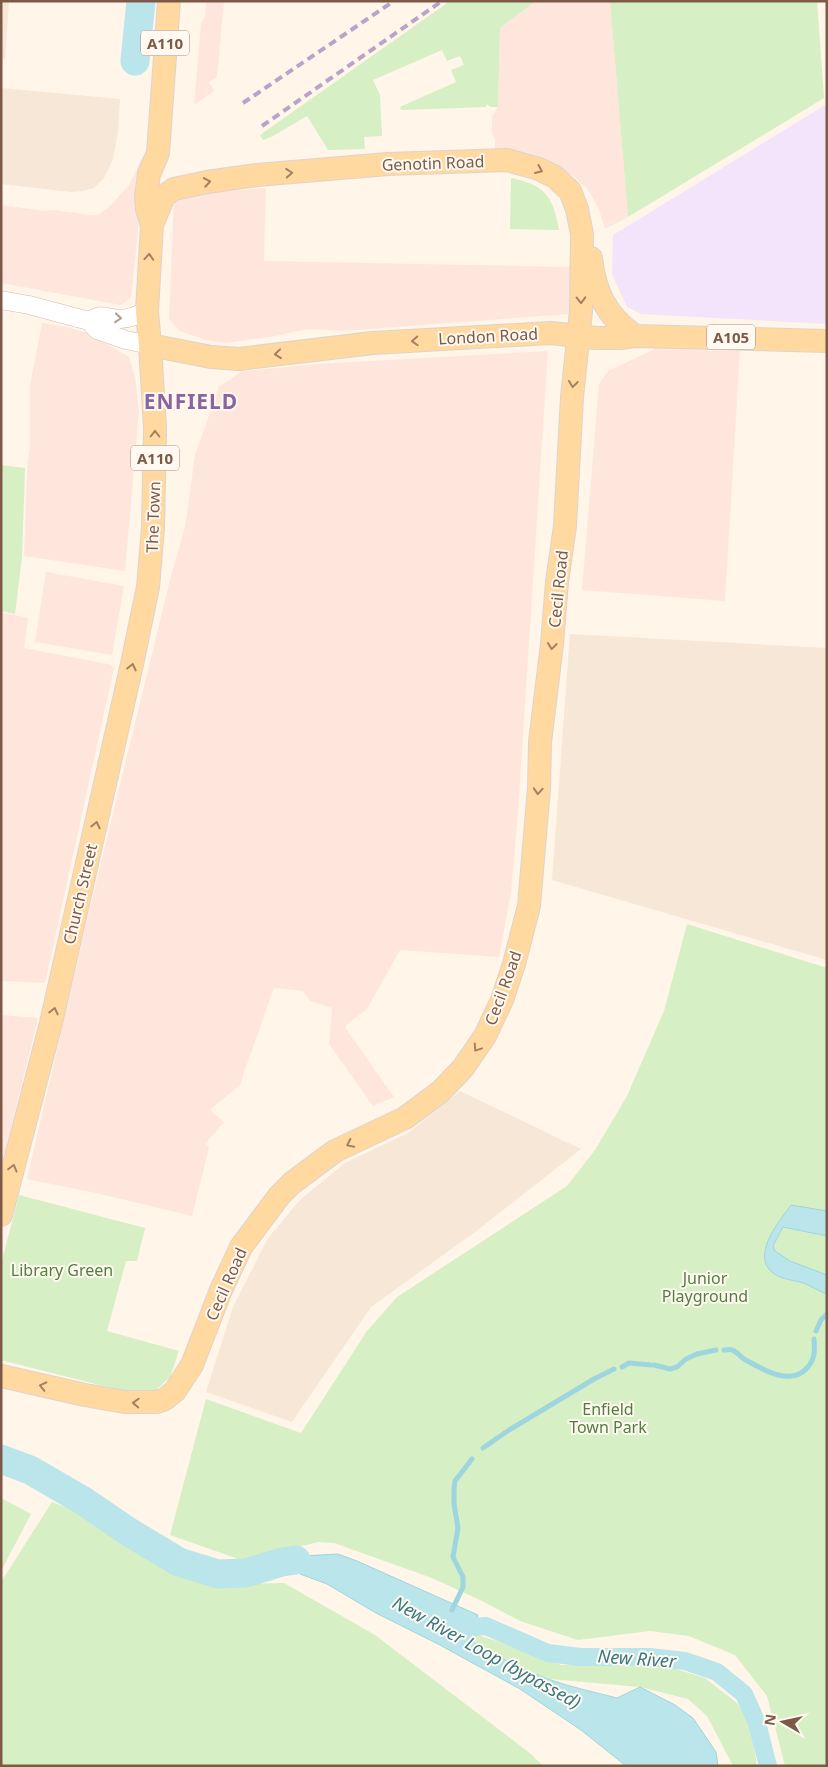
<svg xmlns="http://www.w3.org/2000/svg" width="828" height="1767" font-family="'Noto Sans',sans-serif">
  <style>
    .residential { fill: #f7e7d6 }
    .commercial { fill: #ffe6dc }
    .education { fill: #f3e4fb }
    .green { fill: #d6efc4 }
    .water { fill: #b9e5eb; stroke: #9ed6df }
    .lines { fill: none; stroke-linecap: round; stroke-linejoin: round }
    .stream { stroke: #9ed6df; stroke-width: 5 }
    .canal { stroke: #b9e5eb; stroke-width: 18 }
    .river { stroke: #b9e5eb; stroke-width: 29 }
    .minor-casing { stroke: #d3bcac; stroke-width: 19 }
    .major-casing { stroke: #ddd4cf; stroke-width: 24 }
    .minor { stroke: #fff; stroke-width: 18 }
    .major { stroke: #ffd99f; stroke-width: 22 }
    .rail { stroke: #b8a4cb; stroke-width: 4; stroke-dasharray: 8 5; stroke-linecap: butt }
    .oneway { stroke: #a48062 }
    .oneway2 { stroke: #b19c91 }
    .labels { text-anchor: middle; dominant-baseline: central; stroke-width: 4; stroke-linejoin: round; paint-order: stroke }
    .shield { fill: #fff9f1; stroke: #a48a7b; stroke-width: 1 }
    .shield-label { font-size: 15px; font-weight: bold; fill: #7d5a48 }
    .street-label { font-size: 16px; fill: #7d5a48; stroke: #fff9f1 }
    .park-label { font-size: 16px; fill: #517e3c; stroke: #fff9f1 }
    .water-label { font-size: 18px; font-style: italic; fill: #397884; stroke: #fff9f1 }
    .district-label { font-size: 21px; font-weight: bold; letter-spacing: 1px; fill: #8a64a0; stroke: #fff9f1 }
  </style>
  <rect width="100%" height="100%" fill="#fff5e8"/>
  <path class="residential" d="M 1,1 L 9,1 L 5,59 L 1,59 Z
    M 1,88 L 120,99 L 118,132 L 113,159 L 104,178 L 94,188 L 83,191 L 71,192 L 1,184 Z
    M 570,634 L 827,648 L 827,960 L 552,880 Z
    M 460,1091 L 581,1149 L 475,1232 L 371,1307 L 292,1422 L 206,1392 L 233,1307 L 268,1238 L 300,1200 L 345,1163 L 408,1133 Z"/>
  <path class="commercial" d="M 206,1 L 224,1 L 217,77 L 209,82 L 214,91 L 194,105 L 201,24 L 205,16 Z
    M 536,1 L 610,1 L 628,217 L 605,229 L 599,209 L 588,190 L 573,176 L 557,167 L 495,152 L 495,140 L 492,133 L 492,117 L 498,107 L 500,28 Z
    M 143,156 L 145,165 L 131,298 L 121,305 L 1,283 L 1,205 L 44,211 L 55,210 L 89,215 L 98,215 L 109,207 L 129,185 Z
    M 266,188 L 264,261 L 570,267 L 569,314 L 342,331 L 308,329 L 275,336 L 226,343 L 205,340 L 180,331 L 169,319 L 174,199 L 227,191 Z
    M 42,323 L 66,327 L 88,333 L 129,357 L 135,377 L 139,411 L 125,571 L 24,556 L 27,471 L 30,447 L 30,385 Z
    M 655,349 L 740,351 L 725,601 L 582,590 L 599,384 L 608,371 Z
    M 548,351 L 518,812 L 511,892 L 499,957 L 400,950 L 367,1009 L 346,1025 L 346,1029 L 394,1097 L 373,1106 L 329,1044 L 332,1008 L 310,1001 L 303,991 L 274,988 L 242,1078 L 243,1079 L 241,1081 L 242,1083 L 210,1110 L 224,1122 L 205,1144 L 209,1148 L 192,1216 L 96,1193 L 27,1179 L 90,908 L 170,580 L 185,527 L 195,455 L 219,387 L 242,371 L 317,364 Z
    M 46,572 L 124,586 L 112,655 L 35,642 Z
    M 1,612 L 28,618 L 24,648 L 108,664 L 114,668 L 45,983 L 1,981 Z
    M 1,1015 L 38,1018 L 1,1169 Z"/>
  <path class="education" d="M 827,104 L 827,324 L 641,314 L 627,307 L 612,274 L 613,235 Z"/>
  <path class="green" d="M 450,1 L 536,1 L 500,28 L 498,107 L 491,107 L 486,104 L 486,107 L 401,110 L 400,107 L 456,82 L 451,70 L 464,65 L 460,56 L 447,61 L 442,50 L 373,80 L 380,95 L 382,136 L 364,137 L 365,149 L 328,150 L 307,116 L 273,136 L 263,140 L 260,135 Z
    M 610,1 L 817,1 L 824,98 L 628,217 Z
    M 511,178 C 545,185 553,196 559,230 L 510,229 Z
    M 1,465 L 25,468 L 22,557 L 15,614 L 1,611 Z
    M 687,924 L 827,968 L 827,1766 L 785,1766 L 767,1696 L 735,1655 L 689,1636 L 650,1631 L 578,1640 L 520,1621 L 482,1601 L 432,1578 L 334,1543 L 318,1542 L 244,1561 L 170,1535 L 206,1399 L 301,1433 L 367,1331 L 397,1297 L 567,1186 L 595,1150 L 627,1096 L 664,1011 Z
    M 19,1195 L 145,1228 L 137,1261 L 126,1261 L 107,1331 L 179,1351 L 170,1377 L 155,1391 L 135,1394 L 1,1360 L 1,1264 Z
    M 1,1498 L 31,1514 L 1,1571 Z
    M 52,1502 L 73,1510 L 178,1574 L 212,1583 L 247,1584 L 284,1583 L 375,1635 L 531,1754 L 543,1766 L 1,1766 L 1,1582 Z
    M 473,1634 L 497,1641 L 561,1665 L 656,1663 L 705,1678 L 737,1703 L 750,1723 L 757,1766 L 733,1766 L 707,1716 L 688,1699 L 640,1687 L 550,1679 L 535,1674 L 474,1643 L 472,1638 Z"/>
  <path class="water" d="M 791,1205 L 827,1211 L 827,1236 L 783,1227 L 773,1246 L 775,1251 L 790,1261 L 827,1275 L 827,1293 L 824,1293 C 818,1290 812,1287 806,1284 C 796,1280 782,1280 773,1273 C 750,1256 780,1220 791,1205 Z
    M 338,1554 L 357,1561 L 478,1615 L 473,1633 L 474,1643 C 498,1656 523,1670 548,1679 C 570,1687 594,1692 617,1698 L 640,1687 L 675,1705 L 693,1718 L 716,1752 L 718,1766 L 626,1766 L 581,1730 L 520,1689 L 438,1644 L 376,1613 L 327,1584 L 300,1574 L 296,1560 L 302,1556 Z"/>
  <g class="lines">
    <path class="stream" d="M 816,1331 L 821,1320 L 827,1314
      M 724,1350 C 727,1350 729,1349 732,1350 C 736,1351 740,1356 744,1359 C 762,1369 790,1387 807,1368 C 815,1359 815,1351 814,1339
      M 654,1365 L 670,1369 L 677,1367 L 686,1359 L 697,1354 L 716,1350
      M 622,1367 L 629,1363 L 651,1365
      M 483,1448 L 509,1430 L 594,1379 L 614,1369
      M 452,1610 L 463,1587 L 463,1577 L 453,1557 L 458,1528 L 454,1504 L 454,1489 L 455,1481 L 472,1459"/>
    <path class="canal" d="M 451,1629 L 486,1626 L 548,1653 L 580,1657 L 649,1657 L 685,1661 L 717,1672 L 744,1694 L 757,1723 L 768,1766"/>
    <path class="river" d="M 135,61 L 141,1
      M 1,1459 L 30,1470 L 82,1500 L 129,1532 L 179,1562 L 218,1574 L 246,1573 L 282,1562 L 296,1560"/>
    <g class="minor-casing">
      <path id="minor" d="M 1,300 L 29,305 L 89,321 L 97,330 L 126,340 L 150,345
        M 89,321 C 104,312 104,318 120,319 C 129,319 138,315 147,311"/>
    </g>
    <g class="major-casing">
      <path id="major" d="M 591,258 C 595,292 606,316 635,336
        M 150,345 L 211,357 L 239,359 L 373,343 L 551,333 L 596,338 L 620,338 L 635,336 L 827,341
        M 1,1215 L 51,1023 L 132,664 L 148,587 L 153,528 L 155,428 L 150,345 L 147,311 L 152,225 L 147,209 L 146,197 L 149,174 L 158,153 L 169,1
        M 1,1376 L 85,1395 L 125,1402 L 157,1402 L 165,1399 L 175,1391 L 192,1365 L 221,1290 L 241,1247 L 279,1196 L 292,1183 L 335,1151 L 405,1118 L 440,1092 L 463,1068 L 485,1036 L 502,1000 L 514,964 L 529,906 L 539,788 L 540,742 L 552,644 L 557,582 L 565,526 L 572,397 L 581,311 L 582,234 L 577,209 L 570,191 L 555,177 L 539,169 L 507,160 L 388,164 L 257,175 L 207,182 L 174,189 L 164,196 L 152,225"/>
    </g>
    <use href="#minor" class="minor"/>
    <use href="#major" class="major"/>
    <path class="rail" d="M 243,103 L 394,1
      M 262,126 L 442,1"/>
  </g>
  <defs><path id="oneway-chevron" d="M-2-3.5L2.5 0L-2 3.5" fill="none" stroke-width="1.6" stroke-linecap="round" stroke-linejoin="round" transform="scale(1.25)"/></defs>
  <g class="oneway">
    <use href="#oneway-chevron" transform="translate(539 170) rotate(24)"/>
    <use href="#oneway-chevron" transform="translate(289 173) rotate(-4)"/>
    <use href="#oneway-chevron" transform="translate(207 182) rotate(-10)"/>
    <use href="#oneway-chevron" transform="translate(149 257) rotate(-86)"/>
    <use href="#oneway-chevron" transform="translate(581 300) rotate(89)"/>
    <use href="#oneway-chevron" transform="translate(415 341) rotate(177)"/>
    <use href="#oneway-chevron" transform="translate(278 354) rotate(174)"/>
    <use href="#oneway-chevron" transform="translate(573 384) rotate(97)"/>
    <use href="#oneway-chevron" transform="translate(155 434) rotate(-90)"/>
    <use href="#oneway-chevron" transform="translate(552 646) rotate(96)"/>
    <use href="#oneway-chevron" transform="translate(132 667) rotate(-77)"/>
    <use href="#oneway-chevron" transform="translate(538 791) rotate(94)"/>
    <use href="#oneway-chevron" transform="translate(96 825) rotate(-77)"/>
    <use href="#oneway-chevron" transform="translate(54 1011) rotate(-77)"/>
    <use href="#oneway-chevron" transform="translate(477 1048) rotate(124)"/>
    <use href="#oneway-chevron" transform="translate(350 1144) rotate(154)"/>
    <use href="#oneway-chevron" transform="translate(13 1168) rotate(-75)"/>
    <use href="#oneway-chevron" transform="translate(43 1386) rotate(-167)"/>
    <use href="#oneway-chevron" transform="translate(136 1403) rotate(-178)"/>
  </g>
  <use class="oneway2" href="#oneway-chevron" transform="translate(118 318) rotate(5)"/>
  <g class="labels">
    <g class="shield">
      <rect x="141" y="30.5" width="48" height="25" rx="4"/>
      <rect x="707" y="324.5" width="48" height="25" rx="4"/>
      <rect x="131" y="445.5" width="48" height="25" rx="4"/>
    </g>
    <g class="shield-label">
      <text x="165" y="43">A110</text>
      <text x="731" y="337">A105</text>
      <text x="155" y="458">A110</text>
    </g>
    <g class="street-label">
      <text transform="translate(433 163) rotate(-2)">Genotin Road</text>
      <text transform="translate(488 336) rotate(-3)">London Road</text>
      <text transform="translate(153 517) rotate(-88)">The Town</text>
      <text transform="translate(558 589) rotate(-84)">Cecil Road</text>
      <text transform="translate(80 894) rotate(-77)">Church Street</text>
      <text transform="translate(503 988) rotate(-70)">Cecil Road</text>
      <text transform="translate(226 1284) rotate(-66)">Cecil Road</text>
    </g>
    <g class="park-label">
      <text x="62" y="1270">Library Green</text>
      <text x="705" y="1278">Junior<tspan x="705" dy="18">Playground</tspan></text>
      <text x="608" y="1409">Enfield<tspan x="608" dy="18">Town Park</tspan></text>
    </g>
    <g class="water-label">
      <text transform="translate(487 1652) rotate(29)">New River Loop (bypassed)</text>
      <text transform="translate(637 1658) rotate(4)">New River</text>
    </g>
    <g class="district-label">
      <text x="191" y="401">ENFIELD</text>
    </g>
  </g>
  <rect width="828" height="1767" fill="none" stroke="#7d5a48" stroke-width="5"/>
  <g transform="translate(783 1722) rotate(279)" stroke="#fff9f1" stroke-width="4" paint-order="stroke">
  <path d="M0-4L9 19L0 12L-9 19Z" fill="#7d5a48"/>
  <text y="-8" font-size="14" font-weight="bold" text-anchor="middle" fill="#7d5a48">N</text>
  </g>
</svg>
